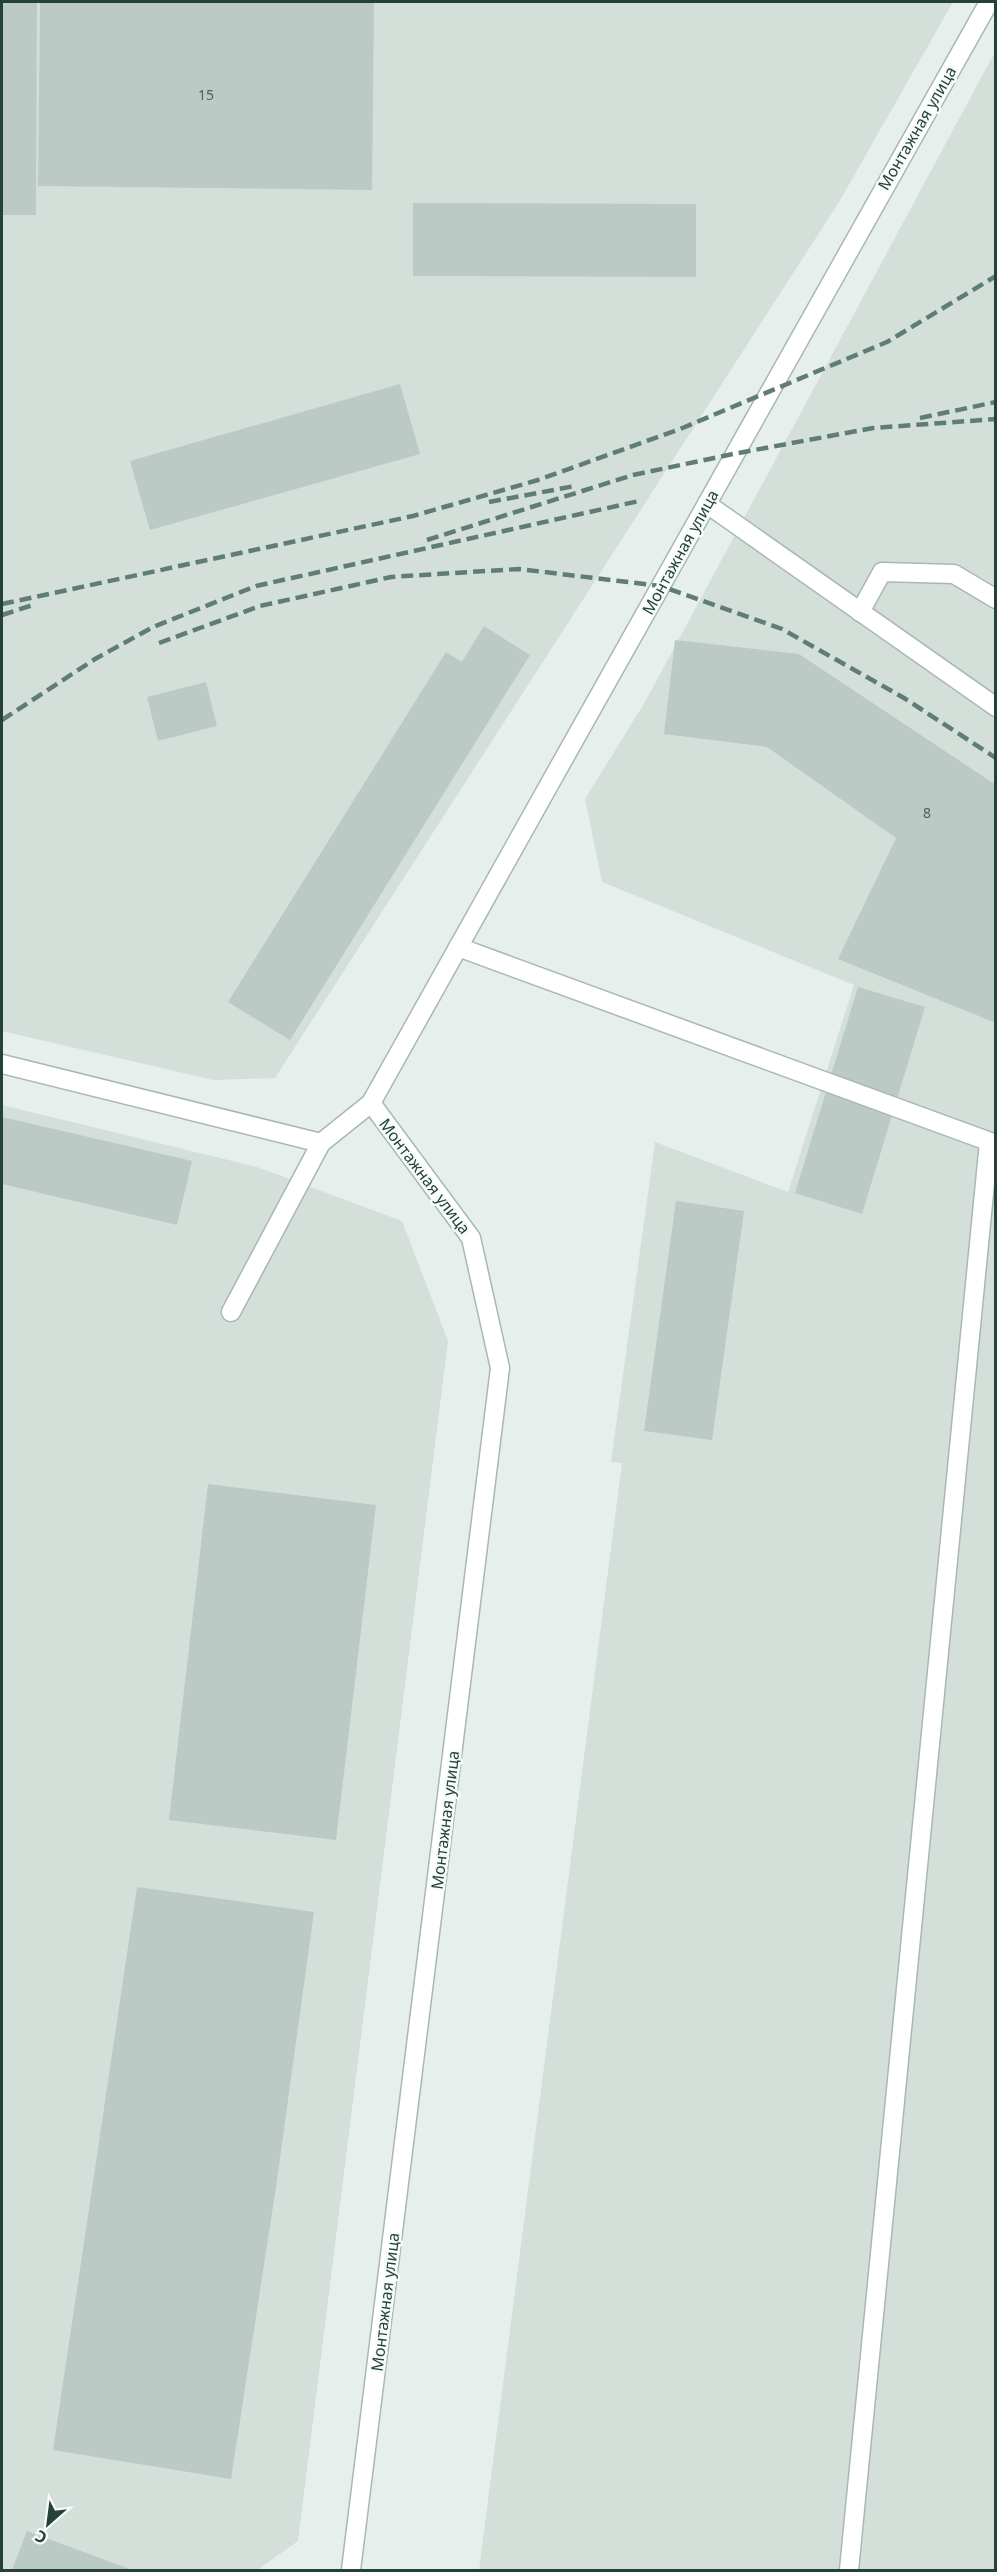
<svg xmlns="http://www.w3.org/2000/svg" width="997" height="2572" font-family="'Noto Sans',sans-serif">
  <style>
    .built { fill: #d4dfda }
    .building { fill: #bbcac4 }
    .lines { fill: none; stroke-linecap: round; stroke-linejoin: round }
    .service-casing { stroke: #a8b8b2; stroke-width: 21 }
    .minor-casing { stroke: #a8b8b2; stroke-width: 21 }
    .tertiary-casing { stroke: #a8b8b2; stroke-width: 21 }
    .service { stroke: #fff; stroke-width: 18 }
    .minor { stroke: #fff; stroke-width: 18 }
    .tertiary { stroke: #fff; stroke-width: 18 }
    .rail { stroke: #5f7d75; stroke-width: 4.5; stroke-dasharray: 12 6; stroke-linecap: butt }
    .labels { text-anchor: middle; dominant-baseline: central; stroke-width: 5; stroke-linejoin: round; paint-order: stroke }
    .number-label { font-size: 14px; fill: #4a645c }
    .street-label { font-size: 16px; fill: #24423a; stroke: #f7fbf9 }
  </style>
  <rect width="100%" height="100%" fill="#e6efeb"/>
  <path class="built" d="M 2,2 L 953,2 L 839,202 L 275,1078 L 214,1080 L 2,1031 Z
    M 995,52 L 995,2570 L 479,2570 L 622,1463 L 611,1462 L 655,1142 L 788,1192 L 854,985 L 602,882 L 585,799 L 645,702 Z
    M 2,1105 L 257,1167 L 402,1221 L 448,1341 L 298,2541 L 257,2570 L 2,2570 Z"/>
  <path class="building" d="M 2,2 L 37,2 L 36,215 L 2,215 Z
    M 40,2 L 374,2 L 372,190 L 38,186 Z
    M 413,203 L 696,204 L 696,277 L 413,276 Z
    M 400,384 L 420,454 L 150,530 L 130,461 Z
    M 484,626 L 530,655 L 290,1040 L 228,1002 L 446,652 L 462,662 Z
    M 675,640 L 799,654 L 996,785 L 996,1023 L 838,959 L 896,838 L 767,747 L 664,734 Z
    M 206,682 L 217,726 L 158,741 L 147,697 Z
    M 858,987 L 925,1007 L 862,1214 L 795,1193 Z
    M 2,1117 L 192,1161 L 177,1225 L 2,1184 Z
    M 676,1201 L 744,1211 L 712,1440 L 644,1431 Z
    M 208,1484 L 376,1505 L 336,1840 L 169,1820 Z
    M 137,1887 L 314,1912 L 276,2187 L 231,2479 L 53,2450 Z
    M 27,2531 L 132,2570 L 12,2570 Z"/>
  <g class="lines">
    <g class="service-casing">
      <path id="service" d="M 860,612 L 882,572 L 954,574 L 996,599
        M 458,947 L 996,1144
        M 2,1064 L 321,1143 L 371,1103 L 471,1238 L 500,1368 L 351,2570
        M 231,1312 L 321,1143
        M 849,2570 L 989,1142"/>
    </g>
    <g class="minor-casing">
      <path id="minor" d="M 707,504 L 996,707"/>
    </g>
    <g class="tertiary-casing">
      <path id="tertiary" d="M 371,1103 C 577,736 781,368 989,2"/>
    </g>
    <use href="#service" class="service"/>
    <use href="#minor" class="minor"/>
    <use href="#tertiary" class="tertiary"/>
    <path class="rail" d="M 920,418 L 996,402
      M 489,502 L 575,486
      M 427,540 L 633,475 L 733,454 L 873,428 L 996,419
      M 2,604 L 413,516 L 538,480 L 680,429 L 887,342 L 996,276
      M 2,615 L 36,604
      M 159,643 L 260,606 L 391,577 L 519,569 L 661,586 L 782,629 L 904,698 L 996,758
      M 2,720 L 95,659 L 153,627 L 256,586 L 639,501"/>
  </g>
  <g class="labels">
    <g class="number-label">
      <text x="206" y="94">15</text>
      <text x="927" y="812">8</text>
    </g>
    <g class="street-label">
      <text transform="translate(917 128) rotate(-60)">Монтажная улица</text>
      <text transform="translate(680 552) rotate(-61)">Монтажная улица</text>
      <text transform="translate(425 1176) rotate(53)">Монтажная улица</text>
      <text transform="translate(445 1820) rotate(-83)">Монтажная улица</text>
      <text transform="translate(385 2302) rotate(-83)">Монтажная улица</text>
    </g>
  </g>
  <rect width="997" height="2572" fill="none" stroke="#24423a" stroke-width="6"/>
  <g transform="translate(48 2524) rotate(208)" stroke="#f7fbf9" stroke-width="4.5" paint-order="stroke">
  <path d="M0-4.5L10 22L0 15L-10 22Z" fill="#24423a"/>
  <text y="-9" font-size="16" font-weight="bold" text-anchor="middle" fill="#24423a">С</text>
  </g>
</svg>
